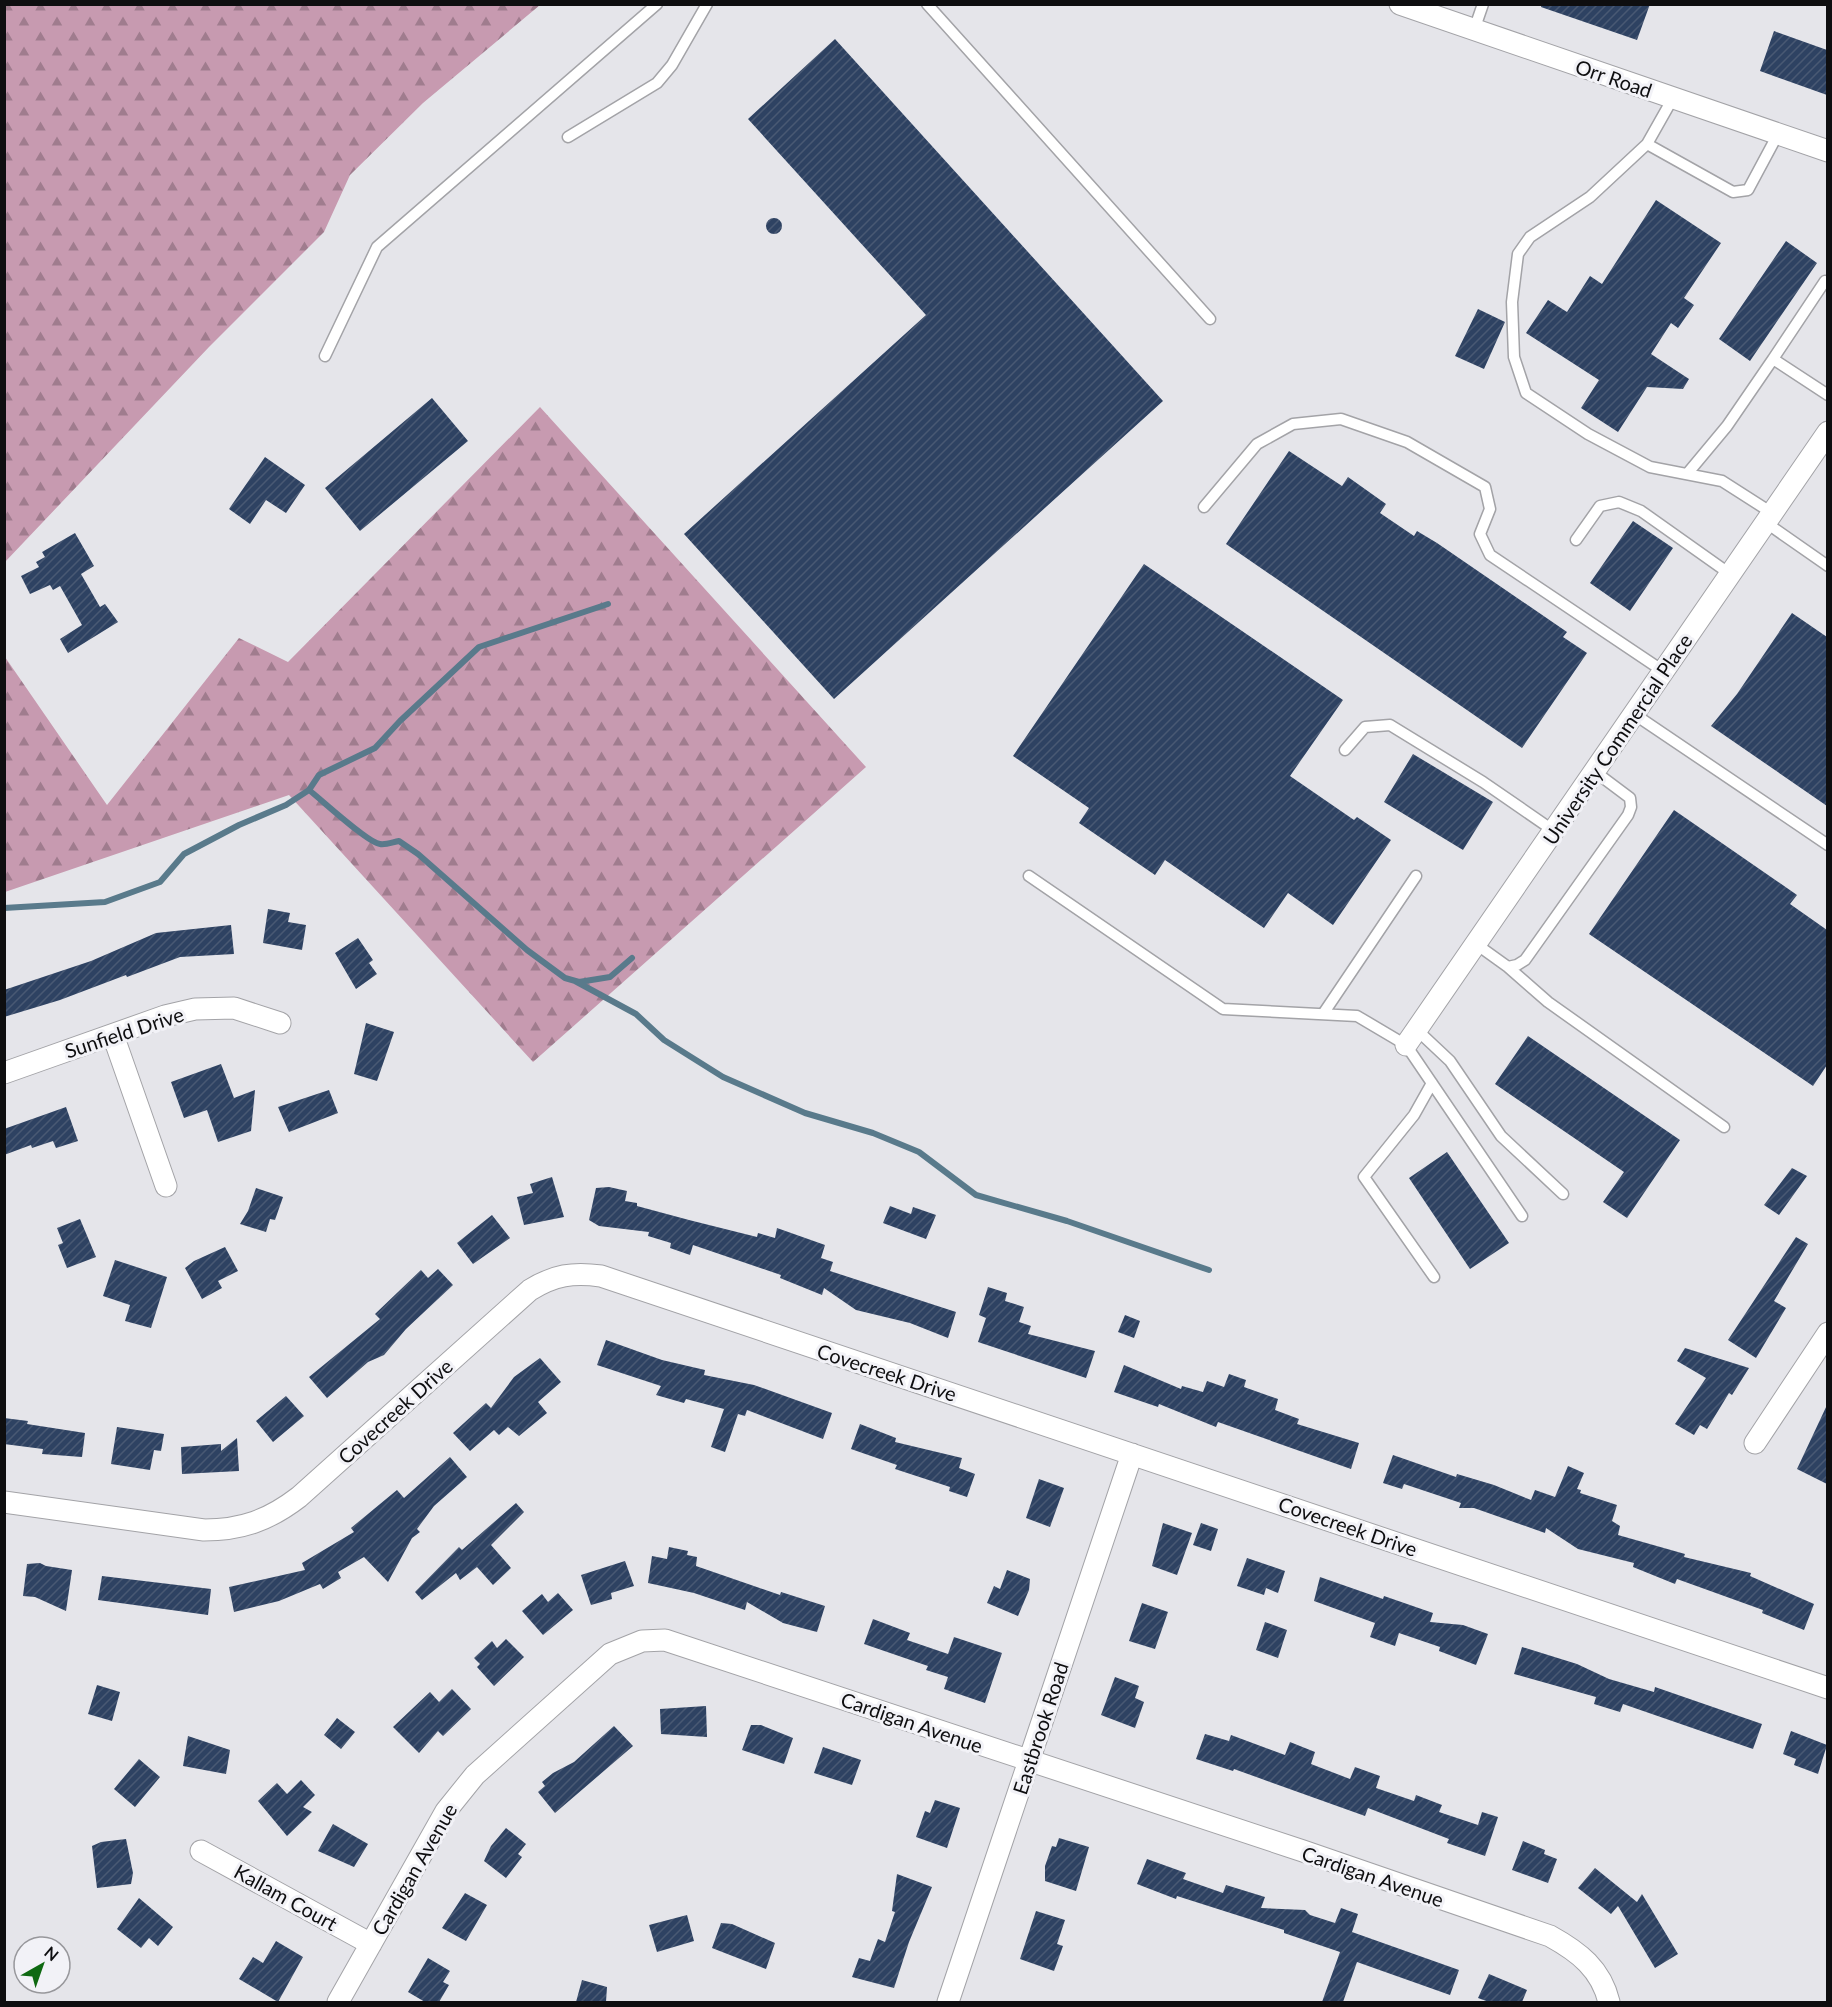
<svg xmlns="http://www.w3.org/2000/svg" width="1832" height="2007" font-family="Lato,sans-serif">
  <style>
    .forest { fill: url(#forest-firs) }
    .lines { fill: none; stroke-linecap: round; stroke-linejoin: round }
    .stream { stroke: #597a8b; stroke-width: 6 }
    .building { fill: url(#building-hatch) }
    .lane-casing { stroke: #a3a3a7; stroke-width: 13 }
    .street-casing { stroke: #a3a3a7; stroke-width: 23 }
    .lane { stroke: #fff; stroke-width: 10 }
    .street { stroke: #fff; stroke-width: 21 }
    .labels { text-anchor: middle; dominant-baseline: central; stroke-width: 6; stroke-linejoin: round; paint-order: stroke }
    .street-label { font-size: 20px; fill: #0e0e10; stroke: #f2f2f7 }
  </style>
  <defs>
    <pattern id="forest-firs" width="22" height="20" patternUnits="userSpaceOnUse" patternTransform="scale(1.5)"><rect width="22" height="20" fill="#c79ab0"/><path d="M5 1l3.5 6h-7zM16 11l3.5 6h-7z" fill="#a07c8e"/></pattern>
    <pattern id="building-hatch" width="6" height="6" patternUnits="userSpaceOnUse" patternTransform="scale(1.5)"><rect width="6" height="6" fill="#2e4262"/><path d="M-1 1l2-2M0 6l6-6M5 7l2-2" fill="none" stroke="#495973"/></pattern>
  </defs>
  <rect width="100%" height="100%" fill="#e5e5ea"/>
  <path class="forest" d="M 5,4 L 540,5 L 423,103 L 350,175 L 324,232 L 209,347 L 5,562 Z
    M 540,407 L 866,767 L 533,1062 L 289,795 L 5,892 L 5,657 L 107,805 L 239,638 L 288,662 Z"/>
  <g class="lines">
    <path class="stream" d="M 309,790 C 323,801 368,843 380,844 C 386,845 393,842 399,841 L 418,854 L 527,950 L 565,978 L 579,982 L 610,977 L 632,958
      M 4,908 L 105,902 L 160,882 L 184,854 L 239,825 L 286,805 L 309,790 L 319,775 L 375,748 L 400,721 L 479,647 L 608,604
      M 575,981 L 636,1014 L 664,1040 L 723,1077 L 805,1113 L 873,1133 L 919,1152 L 976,1195 L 1067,1221 L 1209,1270"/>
  </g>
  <path class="building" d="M 1541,4 L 1650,4 L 1637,40 L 1541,7 Z
    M 1774,31 L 1827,50 L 1827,95 L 1760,71 Z
    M 835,39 L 1163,401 L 834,699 L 684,534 L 926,315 L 748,119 Z
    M 1656,200 L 1721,243 L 1684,298 L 1694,305 L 1678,328 L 1671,323 L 1651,354 L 1689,379 L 1683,389 L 1647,387 L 1618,432 L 1581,408 L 1599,380 L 1526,333 L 1548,300 L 1567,312 L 1590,276 L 1602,284 Z
    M766 226a8 8 0 1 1 16 0a8 8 0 1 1-16 0Z
    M 1786,241 L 1817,263 L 1750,361 L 1719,339 Z
    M 1478,309 L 1505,322 L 1484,369 L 1455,356 Z
    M 432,398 L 468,441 L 360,531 L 325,488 Z
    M 1289,451 L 1342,486 L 1348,477 L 1386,504 L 1380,513 L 1414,536 L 1417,531 L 1437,543 L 1567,632 L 1563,637 L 1587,653 L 1522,748 L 1226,544 Z
    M 265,457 L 305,485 L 286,513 L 266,500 L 250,524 L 229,509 Z
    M 1633,521 L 1673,548 L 1630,611 L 1590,583 Z
    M 75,533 L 94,566 L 81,574 L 100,607 L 105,604 L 118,622 L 68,653 L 60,639 L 82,625 L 60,586 L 53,590 L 50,585 L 30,594 L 21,576 L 39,567 L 36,562 L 45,557 L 42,552 Z
    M 1144,564 L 1343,700 L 1290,776 L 1354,820 L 1357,817 L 1391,840 L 1333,925 L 1288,893 L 1264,928 L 1165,860 L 1155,875 L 1079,823 L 1089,808 L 1013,756 Z
    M 1792,613 L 1827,637 L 1827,806 L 1711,726 L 1737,694 Z
    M 1413,754 L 1493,802 L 1463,850 L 1384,802 Z
    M 1674,810 L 1797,895 L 1790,904 L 1827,930 L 1827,1065 L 1813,1086 L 1589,934 Z
    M 268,909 L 290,913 L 288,922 L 306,925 L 302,950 L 263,943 Z
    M 231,925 L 234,954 L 180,957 L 127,977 L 126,975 L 60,1000 L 4,1017 L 4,990 L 91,961 L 156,933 Z
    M 358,938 L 373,960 L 369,963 L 377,974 L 356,989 L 335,953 Z
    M 366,1023 L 394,1032 L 377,1081 L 354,1074 Z
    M 1528,1036 L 1680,1140 L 1627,1218 L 1603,1202 L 1624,1172 L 1495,1084 Z
    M 221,1064 L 234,1098 L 255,1090 L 251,1131 L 218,1142 L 207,1110 L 184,1118 L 171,1082 Z
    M 329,1090 L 338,1113 L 289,1132 L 278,1107 Z
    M 66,1107 L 78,1141 L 56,1148 L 53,1141 L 32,1148 L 31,1145 L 4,1155 L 4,1129 Z
    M 1447,1152 L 1509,1243 L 1470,1269 L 1409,1178 Z
    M 1792,1168 L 1807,1176 L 1779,1215 L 1764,1205 Z
    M 552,1177 L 564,1217 L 524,1225 L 517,1197 L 533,1193 L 530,1184 Z
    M 609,1187 L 627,1191 L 625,1201 L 637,1203 L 637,1206 L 689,1220 L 757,1237 L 758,1233 L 775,1238 L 777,1228 L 825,1245 L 821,1258 L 833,1262 L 830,1271 L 956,1312 L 948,1338 L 910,1323 L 856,1310 L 824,1288 L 822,1295 L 780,1278 L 781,1275 L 693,1245 L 690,1255 L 670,1248 L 671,1243 L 648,1236 L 649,1232 L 599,1226 L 589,1220 L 596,1188 Z
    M 256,1188 L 283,1197 L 275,1220 L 270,1219 L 266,1232 L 240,1224 L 248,1211 Z
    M 890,1206 L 911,1214 L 913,1207 L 936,1215 L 926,1239 L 883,1223 Z
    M 492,1215 L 510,1238 L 473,1264 L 457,1243 Z
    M 80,1219 L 96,1257 L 67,1268 L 58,1245 L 63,1243 L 57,1228 Z
    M 1796,1237 L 1808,1244 L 1774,1301 L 1786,1308 L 1756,1358 L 1728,1340 Z
    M 225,1247 L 238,1271 L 218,1281 L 222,1288 L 202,1299 L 185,1268 L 194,1261 Z
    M 115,1260 L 167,1277 L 151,1328 L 125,1321 L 130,1305 L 103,1296 Z
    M 438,1269 L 453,1285 L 406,1329 L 384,1355 L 368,1362 L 327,1398 L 309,1377 L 380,1319 L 375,1314 L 421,1270 L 428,1278 Z
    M 988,1287 L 1007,1293 L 1005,1301 L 1024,1307 L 1019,1322 L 1031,1326 L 1028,1334 L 1095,1351 L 1086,1378 L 978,1342 L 986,1318 L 979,1315 Z
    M 1125,1315 L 1140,1321 L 1134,1338 L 1118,1332 Z
    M 606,1340 L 662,1360 L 705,1370 L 704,1375 L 754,1385 L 832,1413 L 823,1439 L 747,1410 L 745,1416 L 738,1414 L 725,1452 L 711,1447 L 724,1409 L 686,1399 L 684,1403 L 656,1395 L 661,1386 L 597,1365 Z
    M 1685,1348 L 1749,1368 L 1732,1395 L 1729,1393 L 1707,1429 L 1700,1425 L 1694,1435 L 1675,1424 L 1706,1378 L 1677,1361 Z
    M 540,1358 L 561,1382 L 538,1402 L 547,1413 L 519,1436 L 508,1427 L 499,1435 L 494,1430 L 470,1451 L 453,1433 L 486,1403 L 491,1408 L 514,1377 Z
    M 1124,1365 L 1181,1389 L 1182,1386 L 1203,1392 L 1207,1381 L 1224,1387 L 1229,1374 L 1246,1380 L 1244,1387 L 1278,1399 L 1275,1410 L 1299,1419 L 1297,1424 L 1359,1443 L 1351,1469 L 1218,1422 L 1216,1427 L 1159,1404 L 1158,1407 L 1114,1392 Z
    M 286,1396 L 304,1416 L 273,1442 L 256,1421 Z
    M 1827,1405 L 1827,1484 L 1797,1469 Z
    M 4,1418 L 28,1421 L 27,1424 L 85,1433 L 82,1457 L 42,1454 L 43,1449 L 4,1444 Z
    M 860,1424 L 896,1438 L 895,1442 L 962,1458 L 959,1468 L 975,1474 L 967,1497 L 949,1491 L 950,1487 L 895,1469 L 897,1465 L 851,1449 Z
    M 117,1427 L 164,1434 L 161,1451 L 154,1450 L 150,1470 L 111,1464 Z
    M 237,1438 L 239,1471 L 182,1474 L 181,1447 L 221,1444 L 221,1451 Z
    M 1393,1455 L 1456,1477 L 1457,1474 L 1494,1485 L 1531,1500 L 1535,1490 L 1555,1497 L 1568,1466 L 1584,1473 L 1577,1489 L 1581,1490 L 1580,1493 L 1617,1505 L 1612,1521 L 1620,1526 L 1618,1535 L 1685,1554 L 1684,1557 L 1751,1573 L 1750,1576 L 1814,1604 L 1804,1630 L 1762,1613 L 1763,1610 L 1677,1579 L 1675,1584 L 1633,1567 L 1634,1563 L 1578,1549 L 1546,1528 L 1545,1533 L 1474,1508 L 1459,1508 L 1461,1503 L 1404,1484 L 1402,1489 L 1383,1483 Z
    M 450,1457 L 467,1477 L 434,1506 L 417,1529 L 420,1532 L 412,1538 L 388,1582 L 364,1557 L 338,1572 L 341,1578 L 323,1589 L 320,1584 L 279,1601 L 234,1612 L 229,1587 L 305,1570 L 302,1563 L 354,1532 L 351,1528 L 397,1490 L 404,1498 Z
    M 1039,1479 L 1064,1488 L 1050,1527 L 1026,1518 Z
    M 516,1503 L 524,1512 L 491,1545 L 511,1568 L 493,1585 L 477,1567 L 460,1580 L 456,1573 L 422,1600 L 415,1592 L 459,1547 L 462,1550 Z
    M 1163,1523 L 1192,1533 L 1177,1575 L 1152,1566 Z
    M 1201,1523 L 1218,1529 L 1211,1551 L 1193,1545 Z
    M 669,1547 L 688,1551 L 687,1555 L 697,1557 L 696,1566 L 780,1595 L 781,1592 L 825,1606 L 817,1632 L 783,1623 L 747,1602 L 745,1610 L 694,1593 L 648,1583 L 652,1556 L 667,1559 Z
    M 1247,1558 L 1285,1571 L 1278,1593 L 1266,1588 L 1264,1595 L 1237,1586 Z
    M 625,1561 L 634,1586 L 611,1593 L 612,1599 L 591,1605 L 581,1575 Z
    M 40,1563 L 46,1566 L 72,1570 L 66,1611 L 35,1597 L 23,1596 L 27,1564 Z
    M 1007,1570 L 1030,1579 L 1029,1590 L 1018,1616 L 987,1603 L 994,1586 L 1000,1589 Z
    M 102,1576 L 211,1589 L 208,1615 L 98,1600 Z
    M 1320,1577 L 1383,1599 L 1384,1596 L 1433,1613 L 1430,1622 L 1463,1625 L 1488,1634 L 1476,1665 L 1439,1651 L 1440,1647 L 1399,1633 L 1395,1646 L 1370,1637 L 1375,1623 L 1314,1601 Z
    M 558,1593 L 573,1610 L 543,1635 L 522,1611 L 542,1594 L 548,1602 Z
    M 1142,1603 L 1168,1612 L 1155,1649 L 1129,1641 Z
    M 873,1619 L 910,1633 L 907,1640 L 948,1654 L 954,1637 L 1002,1653 L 985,1703 L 944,1689 L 948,1677 L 926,1670 L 928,1666 L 864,1644 Z
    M 1265,1622 L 1287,1630 L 1278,1658 L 1256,1650 Z
    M 506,1639 L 524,1657 L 494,1686 L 477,1667 L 480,1664 L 474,1658 L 492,1641 L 497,1648 Z
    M 1522,1647 L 1577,1664 L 1609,1679 L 1654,1692 L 1655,1687 L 1762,1724 L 1753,1749 L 1623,1704 L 1620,1712 L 1594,1704 L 1596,1697 L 1514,1674 Z
    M 1115,1677 L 1139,1686 L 1135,1698 L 1144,1702 L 1135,1728 L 1101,1715 Z
    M 97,1685 L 120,1692 L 112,1721 L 88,1714 Z
    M 452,1689 L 471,1709 L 443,1736 L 438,1731 L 419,1753 L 393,1727 L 430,1692 L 439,1702 Z
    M 706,1706 L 707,1737 L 661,1734 L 660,1709 Z
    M 337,1718 L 355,1732 L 341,1749 L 324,1735 Z
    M 751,1725 L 761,1725 L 793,1738 L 784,1764 L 742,1750 Z
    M 614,1726 L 633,1746 L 555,1813 L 538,1792 L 545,1786 L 542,1782 L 553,1773 L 574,1762 Z
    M 1791,1731 L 1827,1745 L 1818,1774 L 1794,1765 L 1796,1759 L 1783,1754 Z
    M 1205,1734 L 1229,1741 L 1231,1735 L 1285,1755 L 1290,1742 L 1315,1752 L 1311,1764 L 1350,1779 L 1355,1767 L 1380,1776 L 1376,1788 L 1414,1801 L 1416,1795 L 1442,1805 L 1439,1812 L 1478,1825 L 1482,1812 L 1498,1817 L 1485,1856 L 1447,1843 L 1449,1839 L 1368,1808 L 1365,1816 L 1234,1769 L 1233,1771 L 1196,1759 Z
    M 188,1736 L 230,1750 L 226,1774 L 183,1766 Z
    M 823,1747 L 861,1760 L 852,1785 L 814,1773 Z
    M 139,1759 L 160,1777 L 135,1807 L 114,1789 Z
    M 301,1780 L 315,1795 L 303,1807 L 312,1812 L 287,1836 L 258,1801 L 277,1783 L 287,1794 Z
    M 935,1800 L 960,1808 L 947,1848 L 916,1837 L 925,1811 L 930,1813 Z
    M 333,1824 L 368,1844 L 354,1867 L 318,1851 Z
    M 506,1828 L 526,1844 L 518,1854 L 522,1857 L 506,1878 L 484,1861 L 491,1846 Z
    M 1059,1838 L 1089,1847 L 1076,1891 L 1045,1881 L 1045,1866 L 1052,1846 L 1056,1847 Z
    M 126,1839 L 133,1873 L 131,1884 L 97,1888 L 92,1846 L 101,1842 Z
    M 1523,1841 L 1545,1850 L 1544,1854 L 1557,1859 L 1548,1883 L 1512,1870 Z
    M 1147,1859 L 1186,1873 L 1183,1879 L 1223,1893 L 1226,1885 L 1265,1897 L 1261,1908 L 1305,1910 L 1310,1915 L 1335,1923 L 1341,1908 L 1358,1914 L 1352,1932 L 1459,1970 L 1450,1995 L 1357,1962 L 1343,2002 L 1322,2002 L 1340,1952 L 1284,1933 L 1284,1930 L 1177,1896 L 1176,1899 L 1137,1884 Z
    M 1595,1868 L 1637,1902 L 1642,1894 L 1678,1954 L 1655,1968 L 1618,1906 L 1611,1914 L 1578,1888 Z
    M 897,1874 L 932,1887 L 909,1942 L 894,1988 L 852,1977 L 859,1958 L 870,1961 L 878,1939 L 885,1942 L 895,1912 L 892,1911 Z
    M 465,1893 L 487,1905 L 466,1941 L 442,1928 Z
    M 139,1898 L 173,1927 L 158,1946 L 149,1938 L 141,1948 L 117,1929 Z
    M 1036,1911 L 1065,1920 L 1057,1944 L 1063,1946 L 1054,1971 L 1020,1959 Z
    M 687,1915 L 694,1941 L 657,1952 L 649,1925 Z
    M 721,1923 L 732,1924 L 775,1943 L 766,1969 L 712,1948 Z
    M 276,1941 L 303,1957 L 278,2002 L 239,1979 L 253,1957 L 263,1963 Z
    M 428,1958 L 450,1971 L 443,1982 L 449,1985 L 439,2002 L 425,2002 L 408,1992 Z
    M 1489,1974 L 1527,1990 L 1522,2002 L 1489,2002 L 1478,1998 Z
    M 582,1980 L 607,1987 L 606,2002 L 576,2002 Z"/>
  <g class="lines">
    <g class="lane-casing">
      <path id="lane" d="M 927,4 L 1210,319
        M 1474,30 L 1483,4
        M 1673,98 L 1647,144 L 1733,192 L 1748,190 L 1778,134
        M 568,137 L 657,83 L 672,65 L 707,4
        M 1647,144 L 1590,197 L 1530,237 L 1518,254 L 1512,302 L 1514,357 L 1526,393 L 1588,434 L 1650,467 L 1722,481 L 1772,513
        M 1825,281 L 1773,359 L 1828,395
        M 325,356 L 377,247 L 657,4
        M 1687,474 L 1727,426 L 1773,359
        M 1204,507 L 1257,444 L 1293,424 L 1341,419 L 1407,442 L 1485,487 L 1490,509 L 1480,534 L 1490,555 L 1663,671
        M 1765,522 L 1828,566
        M 1576,540 L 1600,506 L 1619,502 L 1641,511 L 1730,574
        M 1634,714 L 1828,845
        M 1345,750 L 1365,727 L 1390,725 L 1483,782 L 1554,831
        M 1029,876 L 1223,1009 L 1357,1016 L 1406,1045 L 1522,1216
        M 1476,944 L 1508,967 L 1517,965 L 1525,960 L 1628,815 L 1631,807 L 1630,798 L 1594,771
        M 1508,967 L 1548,1002 L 1724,1127
        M 1323,1014 L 1416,876
        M 1417,1030 L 1450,1061 L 1501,1136 L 1563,1194
        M 1432,1083 L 1414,1115 L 1364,1177 L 1434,1277"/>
    </g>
    <g class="street-casing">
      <path id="street" d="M 1400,4 L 1828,151
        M 113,1035 L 166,1186
        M 1406,1045 L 1828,432
        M 4,1073 L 165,1016 L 195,1009 L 234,1008 L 280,1023
        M 1755,1443 L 1828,1333
        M 4,1502 L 204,1530 C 242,1530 269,1520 299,1497 L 530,1290 C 554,1275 573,1272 601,1276 L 1828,1688
        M 201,1851 L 371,1944
        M 338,2002 L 446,1811 L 475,1775 L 610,1654 L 642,1641 L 665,1640 L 1303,1851 L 1550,1936 C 1579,1952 1601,1969 1609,2002
        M 948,2002 L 1132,1454"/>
    </g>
    <use href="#lane" class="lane"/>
    <use href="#street" class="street"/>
  </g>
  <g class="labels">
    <g class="street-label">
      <text transform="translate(1614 78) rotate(19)">Orr Road</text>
      <text transform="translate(1617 739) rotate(-56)">University Commercial Place</text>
      <text transform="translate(124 1032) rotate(-18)">Sunfield Drive</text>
      <text transform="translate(887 1372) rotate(18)">Covecreek Drive</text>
      <text transform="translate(395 1411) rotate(-42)">Covecreek Drive</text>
      <text transform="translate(1348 1526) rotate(19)">Covecreek Drive</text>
      <text transform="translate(912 1722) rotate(19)">Cardigan Avenue</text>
      <text transform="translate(1040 1728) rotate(-72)">Eastbrook Road</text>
      <text transform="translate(414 1869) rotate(-60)">Cardigan Avenue</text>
      <text transform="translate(1373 1876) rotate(19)">Cardigan Avenue</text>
      <text transform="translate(286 1897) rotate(29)">Kallam Court</text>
    </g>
  </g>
  <rect width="1832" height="2007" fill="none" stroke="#0e0e10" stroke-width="12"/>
  <g transform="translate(42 1965) rotate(40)"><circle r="28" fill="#f2f2f7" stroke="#97979b" stroke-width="1.5"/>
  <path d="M0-4.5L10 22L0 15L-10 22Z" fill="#0e6911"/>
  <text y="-9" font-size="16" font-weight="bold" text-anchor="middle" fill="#0e0e10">N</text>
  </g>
</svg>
